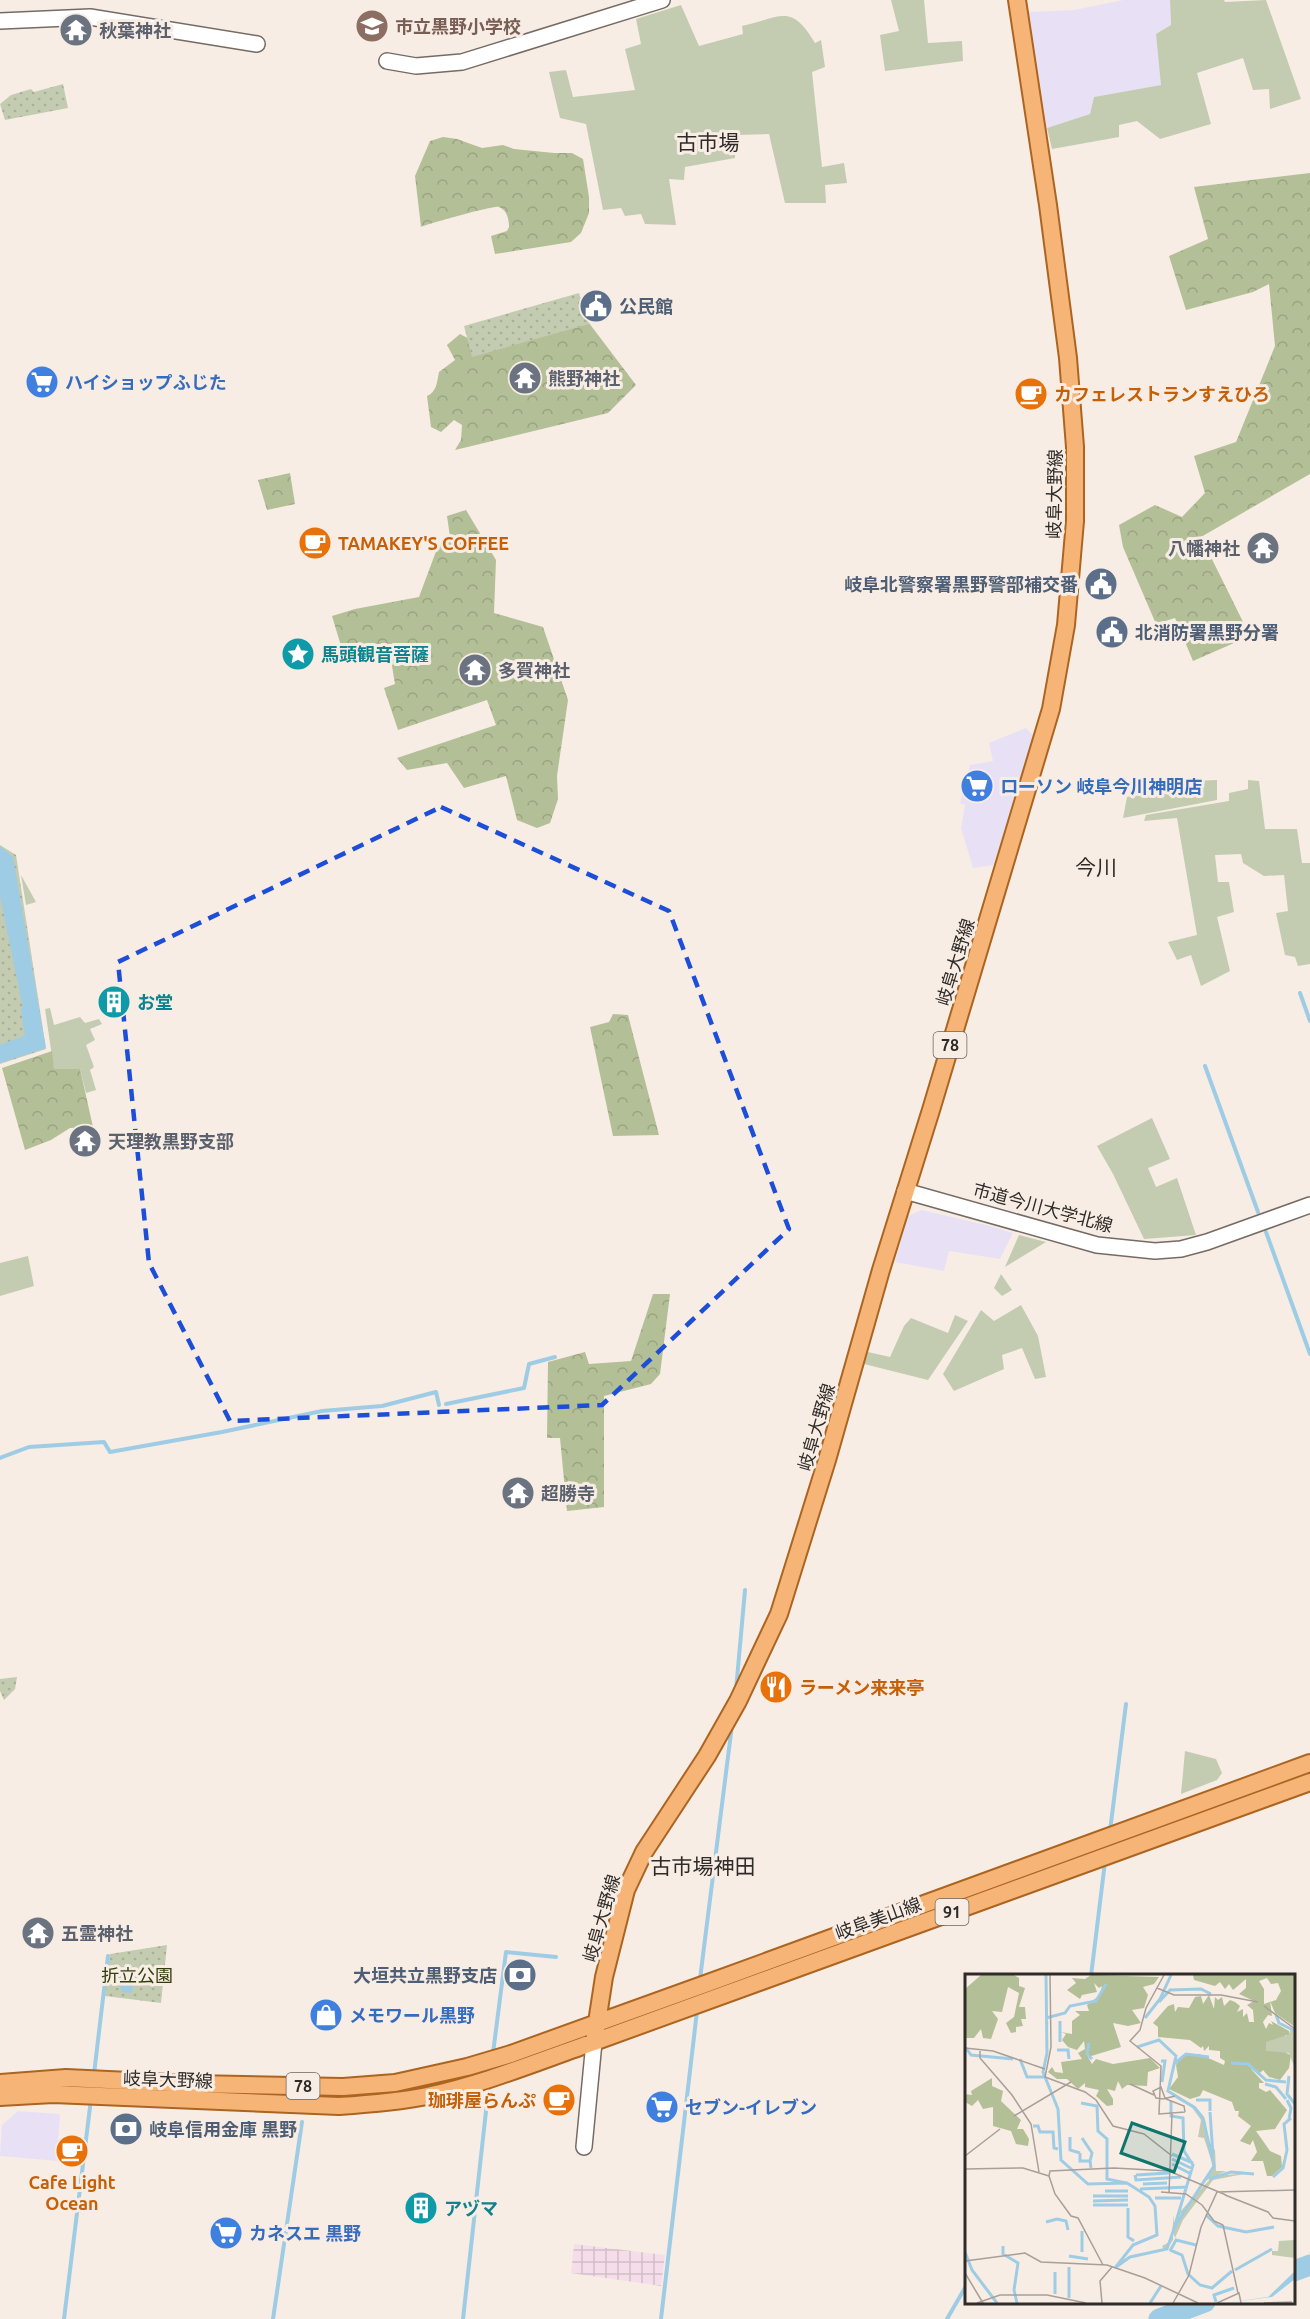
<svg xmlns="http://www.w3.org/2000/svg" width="1310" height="2319" font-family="Ubuntu,'Noto Sans JP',sans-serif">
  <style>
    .commercial { fill: #e8e1f6 }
    .industrial { fill: url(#industrial-grid) }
    .grass { fill: #c3ccb1 }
    .forest { fill: url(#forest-crowns) }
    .park { fill: url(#park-dots) }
    .water { fill: #9ecce4 }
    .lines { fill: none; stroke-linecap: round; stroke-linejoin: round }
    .stream { stroke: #9ecce4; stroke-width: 4 }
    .river { stroke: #9ecce4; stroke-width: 21 }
    .secondary-casing { stroke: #756b64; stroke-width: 18 }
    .primary-casing { stroke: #ac6421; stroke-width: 20 }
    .secondary { stroke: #fff; stroke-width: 15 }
    .primary { stroke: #f6b577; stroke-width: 16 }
    .marked { fill: none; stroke: #1d4ed8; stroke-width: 4.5; stroke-dasharray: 12 8; stroke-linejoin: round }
    .labels { text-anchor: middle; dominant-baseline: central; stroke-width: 6; stroke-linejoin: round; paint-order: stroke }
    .shield { fill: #f8ede4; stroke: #6b6560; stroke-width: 1.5 }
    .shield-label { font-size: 16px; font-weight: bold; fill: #2f2b28 }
    .education-label { font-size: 18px; font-weight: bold; fill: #785e54; stroke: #f8ede4; text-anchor: start }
    .worship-label { font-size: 18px; font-weight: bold; fill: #5b616d; stroke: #f8ede4; text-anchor: start }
    .service-label { font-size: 18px; font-weight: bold; fill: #4e5e75; stroke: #f8ede4; text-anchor: start }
    .shop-label { font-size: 18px; font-weight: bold; fill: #366cbe; stroke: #f8ede4; text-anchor: start }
    .food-label { font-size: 18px; font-weight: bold; fill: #c56008; stroke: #f8ede4; text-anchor: start }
    .street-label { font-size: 18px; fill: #2f2b28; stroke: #f8ede4 }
    .culture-label { font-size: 18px; font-weight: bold; fill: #0d838f; stroke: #f8ede4; text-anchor: start }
    .park-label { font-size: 18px; fill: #323e0e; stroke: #f8ede4 }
    .quarter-label { font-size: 21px; fill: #2f2b28; stroke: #f8ede4 }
    .inset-river { fill: none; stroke: #9ecce4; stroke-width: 3 }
    .inset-road { fill: none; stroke: #a89f99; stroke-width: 1.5 }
    .view { fill: #0f766e; fill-opacity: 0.15; stroke: #0f766e; stroke-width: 3 }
    .inset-edge { fill: none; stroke: #2f2b28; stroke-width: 3 }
  </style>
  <defs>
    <pattern id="industrial-grid" width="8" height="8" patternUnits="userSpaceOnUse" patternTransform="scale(1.5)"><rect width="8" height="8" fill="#f5deea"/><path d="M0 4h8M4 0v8" fill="none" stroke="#d2bfc9"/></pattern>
    <pattern id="forest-crowns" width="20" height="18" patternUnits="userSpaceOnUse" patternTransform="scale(1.5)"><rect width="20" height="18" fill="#b3bf96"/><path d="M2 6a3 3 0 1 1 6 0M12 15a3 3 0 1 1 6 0" fill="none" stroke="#9aa481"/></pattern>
    <pattern id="park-dots" width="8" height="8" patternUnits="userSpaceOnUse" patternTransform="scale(1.5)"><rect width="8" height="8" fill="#c3ccb1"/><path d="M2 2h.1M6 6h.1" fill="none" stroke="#a8af98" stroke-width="1.8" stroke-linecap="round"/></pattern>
  </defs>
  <rect width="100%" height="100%" fill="#f8ede4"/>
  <path class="commercial" d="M 1123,0 L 1170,0 L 1171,26 L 1156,34 L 1162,85 L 1094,97 L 1090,114 L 1047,128 L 1028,12 L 1074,10 Z
    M 1026,728 L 1033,735 L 994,865 L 973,868 L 961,828 L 965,805 L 960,803 L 970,765 L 993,761 L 989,743 Z
    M 922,1210 L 990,1226 L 1013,1233 L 1000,1259 L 949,1251 L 944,1271 L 895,1262 L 908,1216 Z
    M 18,2111 L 60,2114 L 57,2161 L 0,2156 L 2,2125 Z"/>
  <path class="industrial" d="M 574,2244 L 665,2255 L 661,2286 L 571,2273 Z"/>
  <path class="grass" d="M 891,0 L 924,0 L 928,43 L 962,41 L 963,61 L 885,71 L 880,35 L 899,31 Z
    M 1170,0 L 1224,0 L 1225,2 L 1266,0 L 1301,99 L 1270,109 L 1269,89 L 1253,90 L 1243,58 L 1197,73 L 1211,124 L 1160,139 L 1137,121 L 1119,125 L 1119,137 L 1052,149 L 1047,128 L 1090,114 L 1094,97 L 1161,85 L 1156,34 L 1171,25 Z
    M 681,5 L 699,46 L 743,34 L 742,26 C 782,17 791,3 815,43 L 821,40 L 825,67 L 812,72 L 822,167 L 844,163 L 847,183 L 825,185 L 826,203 L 785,203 L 769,134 L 736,135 L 735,158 L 685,167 L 684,180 L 669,179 L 676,225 L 645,224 L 641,214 L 625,216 L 621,208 L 603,210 L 586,124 L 560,118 L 549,72 L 566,70 L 573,97 L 635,90 L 625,49 L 641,44 L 636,19 Z
    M 1217,780 L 1217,800 L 1123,818 L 1127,797 L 1191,781 Z
    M 1248,780 L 1259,781 L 1265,829 L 1297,829 L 1302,863 L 1310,863 L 1310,964 L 1298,966 L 1295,957 L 1285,955 L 1276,913 L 1288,911 L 1284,875 L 1264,876 L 1243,863 L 1241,854 L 1215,855 L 1218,882 L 1229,882 L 1234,912 L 1217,917 L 1230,971 L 1201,986 L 1191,955 L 1177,960 L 1168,942 L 1197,935 L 1177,818 L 1144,821 L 1146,815 L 1229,801 L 1229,793 L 1248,789 Z
    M 21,875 L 36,902 L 26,905 Z
    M 50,1008 L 54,1025 L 80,1017 L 85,1023 L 99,1019 L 102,1024 L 90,1029 L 95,1040 L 86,1045 L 94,1067 L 90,1070 L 96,1090 L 86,1093 L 80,1069 L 54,1070 L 45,1009 Z
    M 1152,1118 L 1170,1159 L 1148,1168 L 1156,1187 L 1177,1178 L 1196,1235 L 1144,1239 L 1113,1174 L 1097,1146 Z
    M 1019,1235 L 1046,1242 L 1005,1267 Z
    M 28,1256 L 34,1286 L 0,1296 L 0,1263 Z
    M 1001,1274 L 1012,1290 L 1002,1296 L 994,1288 Z
    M 1021,1305 L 1038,1336 L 1046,1377 L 1035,1379 L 1022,1348 L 1002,1355 L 1004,1369 L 954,1391 L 943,1374 L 981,1310 L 994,1321 Z
    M 955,1315 L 968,1321 L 928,1380 L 864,1364 L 868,1352 L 890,1357 L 904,1326 L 911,1318 L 948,1333 Z
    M 1185,1751 L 1216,1759 L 1222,1773 L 1217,1780 L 1181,1794 Z"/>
  <path class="forest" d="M 443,137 L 457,139 L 482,148 L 503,145 L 514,149 L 554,153 L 572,153 L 583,159 L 589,197 L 589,213 L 581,233 L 571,242 L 495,254 L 491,236 L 507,231 L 509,227 C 509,219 507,210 499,207 C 495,205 428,224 421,227 L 415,176 L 430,141 Z
    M 1310,173 L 1310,474 L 1201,537 L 1250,636 L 1193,661 L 1175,618 L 1156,624 L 1123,547 L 1119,525 L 1155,505 L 1182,517 L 1205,493 L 1194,456 L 1236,442 L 1275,346 L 1269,284 L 1253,292 L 1186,310 L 1169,256 L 1208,239 L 1194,187 Z
    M 548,302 L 558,310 L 589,323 L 636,385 L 608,413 L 455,450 L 461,440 L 462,425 L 454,420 L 441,432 L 431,427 L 427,396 C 437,392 437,381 439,372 L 455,360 L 447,345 L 460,334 L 473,341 L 535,307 Z
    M 290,473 L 295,504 L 267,510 L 258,480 Z
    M 466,510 L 496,560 L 494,613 L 543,627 L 568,700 L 557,776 L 558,799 L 550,823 L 537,828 L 517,820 L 506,776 L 464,788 L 447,763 L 407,770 L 397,758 L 496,725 L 487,700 L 398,730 L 384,688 L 395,684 L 389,648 L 344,656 L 332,616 L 355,609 L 419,597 L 438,546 L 450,537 L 447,516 Z
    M 613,1014 L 628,1015 L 659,1135 L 613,1136 L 590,1027 L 609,1022 Z
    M 52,1051 L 54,1069 L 80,1069 L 93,1127 L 70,1128 L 51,1140 L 25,1150 L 2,1068 Z
    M 653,1294 L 670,1294 L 660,1374 L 651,1384 L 604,1396 L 604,1507 L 567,1511 L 560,1438 L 547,1438 L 548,1362 L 585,1352 L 589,1364 L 631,1361 Z"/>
  <path class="park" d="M 63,84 L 68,108 L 5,120 L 0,104 L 11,95 L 31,89 L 34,92 Z
    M 579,293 L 589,324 L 472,357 L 464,326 Z
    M 0,845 L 16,855 L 46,1049 L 0,1064 Z
    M 17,1677 L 15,1689 L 4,1700 L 0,1691 L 0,1679 Z
    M 167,1945 L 161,2003 L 105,1996 L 110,1954 Z"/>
  <path class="water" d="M 0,846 L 13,857 L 46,1048 L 0,1063 L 0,1046 L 29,1038 L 0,896 Z
    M 119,1976 L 134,1978 L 132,1993 L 122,1992 L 118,1981 Z"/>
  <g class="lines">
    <path class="stream" d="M 1300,993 L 1310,1021
      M 0,1047 L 27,1037 L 23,1010
      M 1205,1066 L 1258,1212
      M 1266,1232 L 1310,1354
      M 446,1404 L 524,1388 L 529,1364 L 555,1357
      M 0,1458 L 29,1447 L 104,1442 L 110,1452 L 222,1432 L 322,1411 L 382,1406 L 436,1392 L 439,1405
      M 736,1690 L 745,1590
      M 1110,1831 L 1126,1704
      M 1091,1976 L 1105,1862
      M 700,1979 L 732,1725
      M 493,2053 L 506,1952 L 556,1957
      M 94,2074 L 108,1956
      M 64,2319 L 91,2099
      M 273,2319 L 302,2122
      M 463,2319 L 489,2084
      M 661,2319 L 697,2011
      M 947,2319 L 966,2286"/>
    <path class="river" d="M 1294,2271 L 1310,2265
      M 1159,2319 L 1205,2302"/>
    <g class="secondary-casing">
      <path id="secondary" d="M 0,21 L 90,17 L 257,44
        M 387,61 L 416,66 L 462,62 L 662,0
        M 905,1191 L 1097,1245 L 1155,1251 L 1181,1249 L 1207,1242 L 1310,1205
        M 584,2147 L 594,2042"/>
    </g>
    <g class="primary-casing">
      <path id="primary" d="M 594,2042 L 604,1977 L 626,1890 L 644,1852 L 707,1756 L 738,1701 L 779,1614 L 827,1460 L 881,1270 L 931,1110 L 1051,709 L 1066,625 L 1075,521 L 1075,447 L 1068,358 L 1048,205 L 1017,0
        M 0,2083 L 66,2078 L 193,2084 L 343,2087 L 395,2083 L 467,2067 L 511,2054 L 708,1983 L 1310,1763
        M 0,2097 L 53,2094 L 339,2106 C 369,2104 397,2102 427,2096 C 484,2084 539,2061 594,2042 L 1310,1782"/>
    </g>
    <use href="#secondary" class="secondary"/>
    <use href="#primary" class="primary"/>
  </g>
  <path class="marked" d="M 441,807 L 669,911 L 789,1229 L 602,1405 L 230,1421 L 149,1263 L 118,962 Z"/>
  <defs>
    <g id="school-disc" transform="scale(1.725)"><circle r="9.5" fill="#8d6e63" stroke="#f8ede4"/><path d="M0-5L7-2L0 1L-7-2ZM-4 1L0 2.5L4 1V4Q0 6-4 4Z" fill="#fff"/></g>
    <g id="temple-disc" transform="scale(1.725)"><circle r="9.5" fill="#6b7280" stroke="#f8ede4"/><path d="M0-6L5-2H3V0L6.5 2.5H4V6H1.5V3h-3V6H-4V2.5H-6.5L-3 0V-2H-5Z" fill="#fff"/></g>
    <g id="civic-disc" transform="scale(1.725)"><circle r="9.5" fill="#5c6f8a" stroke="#f8ede4"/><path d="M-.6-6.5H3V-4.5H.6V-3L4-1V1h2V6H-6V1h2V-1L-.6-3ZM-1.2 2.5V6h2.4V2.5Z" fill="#fff"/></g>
    <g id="supermarket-disc" transform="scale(1.725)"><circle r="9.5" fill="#3f7fe0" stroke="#f8ede4"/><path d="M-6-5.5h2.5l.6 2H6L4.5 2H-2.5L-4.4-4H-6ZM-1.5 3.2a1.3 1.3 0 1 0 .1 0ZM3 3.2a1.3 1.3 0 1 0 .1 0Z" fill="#fff"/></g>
    <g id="cafe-disc" transform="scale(1.725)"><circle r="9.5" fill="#e8710a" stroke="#f8ede4"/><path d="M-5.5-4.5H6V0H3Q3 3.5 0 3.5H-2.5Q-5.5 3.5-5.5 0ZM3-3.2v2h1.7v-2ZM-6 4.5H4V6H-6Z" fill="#fff"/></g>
    <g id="sight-disc" transform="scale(1.725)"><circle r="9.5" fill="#0f9aa8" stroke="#f8ede4"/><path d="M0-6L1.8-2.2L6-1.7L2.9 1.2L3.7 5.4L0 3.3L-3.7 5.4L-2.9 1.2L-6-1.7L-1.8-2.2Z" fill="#fff"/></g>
    <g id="building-disc" transform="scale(1.725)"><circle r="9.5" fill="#0f9aa8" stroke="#f8ede4"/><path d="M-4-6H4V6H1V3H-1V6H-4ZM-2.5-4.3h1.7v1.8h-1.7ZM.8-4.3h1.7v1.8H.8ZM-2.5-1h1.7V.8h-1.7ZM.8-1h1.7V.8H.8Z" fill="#fff"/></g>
    <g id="restaurant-disc" transform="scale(1.725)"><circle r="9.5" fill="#e8710a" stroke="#f8ede4"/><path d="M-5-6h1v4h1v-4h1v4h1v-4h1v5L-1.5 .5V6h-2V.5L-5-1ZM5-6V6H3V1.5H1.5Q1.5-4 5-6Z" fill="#fff"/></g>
    <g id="bank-disc" transform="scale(1.725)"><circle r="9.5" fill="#5c6f8a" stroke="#f8ede4"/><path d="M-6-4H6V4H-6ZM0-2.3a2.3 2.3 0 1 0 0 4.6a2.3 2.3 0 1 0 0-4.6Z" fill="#fff"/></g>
    <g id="shop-disc" transform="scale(1.725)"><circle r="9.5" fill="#3f7fe0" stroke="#f8ede4"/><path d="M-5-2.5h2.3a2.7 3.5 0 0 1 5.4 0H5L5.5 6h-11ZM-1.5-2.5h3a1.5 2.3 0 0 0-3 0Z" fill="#fff"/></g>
  </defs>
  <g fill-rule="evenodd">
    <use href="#school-disc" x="372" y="26"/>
    <use href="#temple-disc" x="76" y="30"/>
    <use href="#civic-disc" x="596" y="306"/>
    <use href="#temple-disc" x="525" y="378"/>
    <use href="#supermarket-disc" x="42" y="382"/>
    <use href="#cafe-disc" x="1031" y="394"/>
    <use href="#cafe-disc" x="315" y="543"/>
    <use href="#temple-disc" x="1263" y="548"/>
    <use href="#civic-disc" x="1101" y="584"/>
    <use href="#civic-disc" x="1112" y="632"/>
    <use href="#sight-disc" x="298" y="654"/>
    <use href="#temple-disc" x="475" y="670"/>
    <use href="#supermarket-disc" x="977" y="786"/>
    <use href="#building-disc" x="114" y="1002"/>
    <use href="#temple-disc" x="85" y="1141"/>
    <use href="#temple-disc" x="518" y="1493"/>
    <use href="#restaurant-disc" x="776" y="1687"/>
    <use href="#temple-disc" x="38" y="1933"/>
    <use href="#bank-disc" x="520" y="1975"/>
    <use href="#shop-disc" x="326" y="2015"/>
    <use href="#cafe-disc" x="559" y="2100"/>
    <use href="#supermarket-disc" x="662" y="2107"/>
    <use href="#bank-disc" x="126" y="2129"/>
    <use href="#cafe-disc" x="72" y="2151"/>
    <use href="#building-disc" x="421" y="2208"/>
    <use href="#supermarket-disc" x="226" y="2233"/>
  </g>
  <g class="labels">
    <g class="shield">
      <rect x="933.5" y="1032" width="33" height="26" rx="4.5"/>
      <rect x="935.5" y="1899" width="33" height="26" rx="4.5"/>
      <rect x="286.5" y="2073" width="33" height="26" rx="4.5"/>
    </g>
    <g class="shield-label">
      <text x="950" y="1045">78</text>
      <text x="952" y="1912">91</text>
      <text x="303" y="2086">78</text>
    </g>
    <g class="education-label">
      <text x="395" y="26">市立黒野小学校</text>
    </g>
    <g class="worship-label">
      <text x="99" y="30">秋葉神社</text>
      <text x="548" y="378">熊野神社</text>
      <text x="1240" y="548" text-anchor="end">八幡神社</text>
      <text x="498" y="670">多賀神社</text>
      <text x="108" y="1141">天理教黒野支部</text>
      <text x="541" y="1493">超勝寺</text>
      <text x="61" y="1933">五霊神社</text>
    </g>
    <g class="service-label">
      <text x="619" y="306">公民館</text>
      <text x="1078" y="584" text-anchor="end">岐阜北警察署黒野警部補交番</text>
      <text x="1135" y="632">北消防署黒野分署</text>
      <text x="497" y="1975" text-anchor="end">大垣共立黒野支店</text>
      <text x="149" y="2129">岐阜信用金庫 黒野</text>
    </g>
    <g class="shop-label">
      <text x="65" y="382">ハイショップふじた</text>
      <text x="1000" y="786">ローソン 岐阜今川神明店</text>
      <text x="349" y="2015">メモワール黒野</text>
      <text x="685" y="2107">セブン-イレブン</text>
      <text x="249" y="2233">カネスエ 黒野</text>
    </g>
    <g class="food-label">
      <text x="1054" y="394">カフェレストランすえひろ</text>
      <text x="338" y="543">TAMAKEY'S COFFEE</text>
      <text x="799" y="1687">ラーメン来来亭</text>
      <text x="536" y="2100" text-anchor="end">珈琲屋らんぷ</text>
      <text x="72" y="2182" text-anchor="middle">Cafe Light<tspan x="72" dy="21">Ocean</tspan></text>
    </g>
    <g class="street-label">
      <text transform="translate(1054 494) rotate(-89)">岐阜大野線</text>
      <text transform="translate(955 962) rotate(-73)">岐阜大野線</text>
      <text transform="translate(1043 1207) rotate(15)">市道今川大学北線</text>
      <text transform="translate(816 1427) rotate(-74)">岐阜大野線</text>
      <text transform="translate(601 1918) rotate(-74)">岐阜大野線</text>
      <text transform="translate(878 1918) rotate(-20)">岐阜美山線</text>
      <text transform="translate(168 2079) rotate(2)">岐阜大野線</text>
    </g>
    <g class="culture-label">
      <text x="321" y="654">馬頭観音菩薩</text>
      <text x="137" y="1002">お堂</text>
      <text x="444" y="2208">アヅマ</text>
    </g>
    <g class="park-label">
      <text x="137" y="1975">折立公園</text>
    </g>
    <g class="quarter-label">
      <text x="708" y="142">古市場</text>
      <text x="1096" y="867">今川</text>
      <text x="703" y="1866">古市場神田</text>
    </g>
  </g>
  <g transform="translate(965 1974)">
    <rect width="330" height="330" fill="#f8ede4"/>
    <path d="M 208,123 L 225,129 L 230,132 L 240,146 L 242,164 L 250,176 L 251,197 L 261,197 L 250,202 L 284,199 L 248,206 L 218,246 L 210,264 L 208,257 L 208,266 L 203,273 L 199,276 L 197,272 L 206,267 L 209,240 L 209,255 L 220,236 L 212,244 L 212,241 L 248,202 L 235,211 L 248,192 L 239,164 L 233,163 L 236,146 L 226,132 Z" fill="#c3ccb1"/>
    <path d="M 16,1 L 49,1 L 54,4 L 54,12 L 60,14 L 54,33 L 60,33 L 61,45 L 56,45 L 58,52 L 51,53 L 51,58 L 46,59 L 41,49 L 49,43 L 54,19 L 43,13 L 37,38 L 27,37 L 33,45 L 26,65 L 18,64 L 16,55 L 9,64 L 0,64 L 0,15 ZM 126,1 L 194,3 L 189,10 L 178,13 L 183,21 L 179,34 L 167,36 L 176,49 L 163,52 L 148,49 L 156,73 L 123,83 L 127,90 L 131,85 L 148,90 L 185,84 L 195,94 L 183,98 L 182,112 L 162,111 L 157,115 L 153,107 L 150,117 L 142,115 L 148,125 L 148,131 L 142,132 L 131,122 L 134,116 L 120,113 L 120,109 L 113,115 L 102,105 L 92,105 L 83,98 L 87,93 L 90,98 L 98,99 L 96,88 L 117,85 L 113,79 L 120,75 L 119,67 L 112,76 L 103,73 L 97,66 L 101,60 L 96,58 L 107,60 L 107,47 L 115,41 L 110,37 L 124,37 L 122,31 L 135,21 L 137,12 L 134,14 L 129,9 L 132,18 L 117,21 L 115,25 L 102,16 L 111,9 L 107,4 L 120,5 ZM 228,1 L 330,1 L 330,53 L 310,39 L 305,27 L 307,42 L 303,41 L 298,48 L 301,55 L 304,49 L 308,51 L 306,47 L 324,57 L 325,61 L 320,61 L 321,79 L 326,81 L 324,94 L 315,106 L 304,103 L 298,96 L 295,99 L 286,95 L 299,109 L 294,109 L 294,114 L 301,118 L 305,116 L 322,136 L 310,155 L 291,157 L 305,177 L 316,182 L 317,193 L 307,202 L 302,202 L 298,187 L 286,187 L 292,178 L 288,166 L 285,171 L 275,167 L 286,152 L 273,142 L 274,137 L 270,137 L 267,128 L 238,116 L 235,122 L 225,125 L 204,115 L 213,103 L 211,91 L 218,81 L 234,80 L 259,91 L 260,87 L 255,84 L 255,77 L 244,76 L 244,72 L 239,77 L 238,72 L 236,74 L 225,66 L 193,63 L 193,53 L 188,49 L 203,32 L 209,30 L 210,38 L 213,33 L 224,34 L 230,23 L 236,22 L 238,30 L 244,21 L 249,35 L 250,23 L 253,26 L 257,23 L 259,32 L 265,26 L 270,28 L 275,32 L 272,38 L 278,35 L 278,43 L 282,39 L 284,48 L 289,48 L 288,36 L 282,31 L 289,27 L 274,20 L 281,14 L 281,5 L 268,16 L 264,10 L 260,15 L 255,8 L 250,12 L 229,6 ZM 302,4 L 306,10 L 313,9 L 316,17 L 311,26 L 299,30 L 299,15 L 294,7 ZM 27,104 L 27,112 L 38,117 L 36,127 L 56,146 L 52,155 L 58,155 L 64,165 L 63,172 L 51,170 L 46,157 L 28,152 L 28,133 L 18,135 L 13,126 L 7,132 L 0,128 L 0,120 L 7,121 L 6,117 Z" fill="#b3bf96" fill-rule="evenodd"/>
    <path d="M 325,56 L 330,57 L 329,92 L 324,79 L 301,77 L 301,68 L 325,60 ZM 314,267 L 329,266 L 330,284 L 307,281 L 307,277 L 313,277 Z" fill="#c3ccb1"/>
    <path d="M 330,297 L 330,305 L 307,323 L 259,329 L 303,323 Z" fill="#9ecce4"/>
    <path class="inset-river" d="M 81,1 L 82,79 L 78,98 L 93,135 L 96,186 L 123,210 L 162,209 L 184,223 L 190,232 L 192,261 L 168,271 L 150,294M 194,28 L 205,16 L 236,15 L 246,20M 311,41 L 314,49 L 330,57M 81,44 L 100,39 L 105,32 L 131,27 L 141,10M 180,44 L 195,25 L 206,1M 95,47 L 95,68M 124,69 L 122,80 L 127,85M 1,74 L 6,81 L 48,85M 92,76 L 103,76 L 104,85M 55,85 L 62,103 L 79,103M 196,87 L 200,87 L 197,108M 210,89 L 221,80 L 244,83M 266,89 L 283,90 L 301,106 L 321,108M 324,102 L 322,120 L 330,130M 300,110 L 311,113 L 321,125M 231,126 L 245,126 L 245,137M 322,126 L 326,134 L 324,145M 206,127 L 206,142 L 218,144 L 219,177 L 228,191 L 210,251M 116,129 L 132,132 L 133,157 L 142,165 L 142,205 L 161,209M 245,138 L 248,182M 68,152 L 73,152 L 75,158 L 88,158 L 89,174 L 93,175M 105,163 L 105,176 L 115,179M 117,164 L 127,179 L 125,187M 115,179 L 115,187 L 125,187 L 126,194M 207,180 L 228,189M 207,185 L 228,195M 207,190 L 226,200M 170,201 L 171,206 L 216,203M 171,201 L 204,199M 308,203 L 318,194 L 322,176 L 319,150 L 326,144M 244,205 L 266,198 L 289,200M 178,210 L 202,209M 175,215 L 223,213M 140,217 L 163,217M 128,222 L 163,222M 190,224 L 216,224M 128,227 L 163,226M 128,231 L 163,231M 163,234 L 163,263 L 169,267M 241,241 L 253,252 L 281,258 L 309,253M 81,248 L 92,245 L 101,247 L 103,256M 117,257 L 117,278M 38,272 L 38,280 L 53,289 L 49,316 L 52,329M 205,276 L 217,281 L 223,300 L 235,311 L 247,314 L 267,297M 205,277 L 211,266 L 231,271M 0,278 L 7,296 L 32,329M 104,282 L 123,285M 104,293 L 104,324M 151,293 L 165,283 L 202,275 L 210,252 L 249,192 L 238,144 L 230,134 L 203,117 L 211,82 L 194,66 L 172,73M 270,296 L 307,275M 90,320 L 90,298M 251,328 L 249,321 L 269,314M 185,329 L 196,312"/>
    <path class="inset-road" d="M 85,1 L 86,73 L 80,103 L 120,118 L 131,126 L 148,152 L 179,160 L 207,182M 199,1 L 181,34 L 175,56 L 165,67 L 196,92 L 194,140 L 220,138M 192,14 L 209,21 L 256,21 L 293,28M 299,32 L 330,55M 0,74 L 28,77 L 80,95M 15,77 L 15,84 L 47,121 L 66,150 L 74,198M 165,110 L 189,121M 210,122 L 202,124 L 200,124 L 199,125 L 191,124 L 188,117 L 196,113 L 200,124 L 201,124 L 201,125 L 219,132 L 220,138M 49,142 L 106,108M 0,182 L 35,155M 0,195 L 58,194 L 84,202M 84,202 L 85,197 L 149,194 L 204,197 L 261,221M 84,202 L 90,220 L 106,242 L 113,244 L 138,291M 196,218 L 221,220 L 237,231 L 249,247 L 258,251M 204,219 L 207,140M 260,221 L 303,238 L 308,244 L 330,247M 258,251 L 273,319M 0,287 L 60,279 L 76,288 L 142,291 L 180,304 L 233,329M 0,299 L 18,329M 12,329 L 35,321 L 82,321 L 121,329M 137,329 L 135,307 L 147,293M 208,329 L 224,301 L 236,253 L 252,218 L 330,216M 252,329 L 274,319 L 276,329M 299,329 L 327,328"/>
    <path class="view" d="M 167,149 L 220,168 L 209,198 L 156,179 Z"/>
    <rect width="330" height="330" class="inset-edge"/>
  </g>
</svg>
